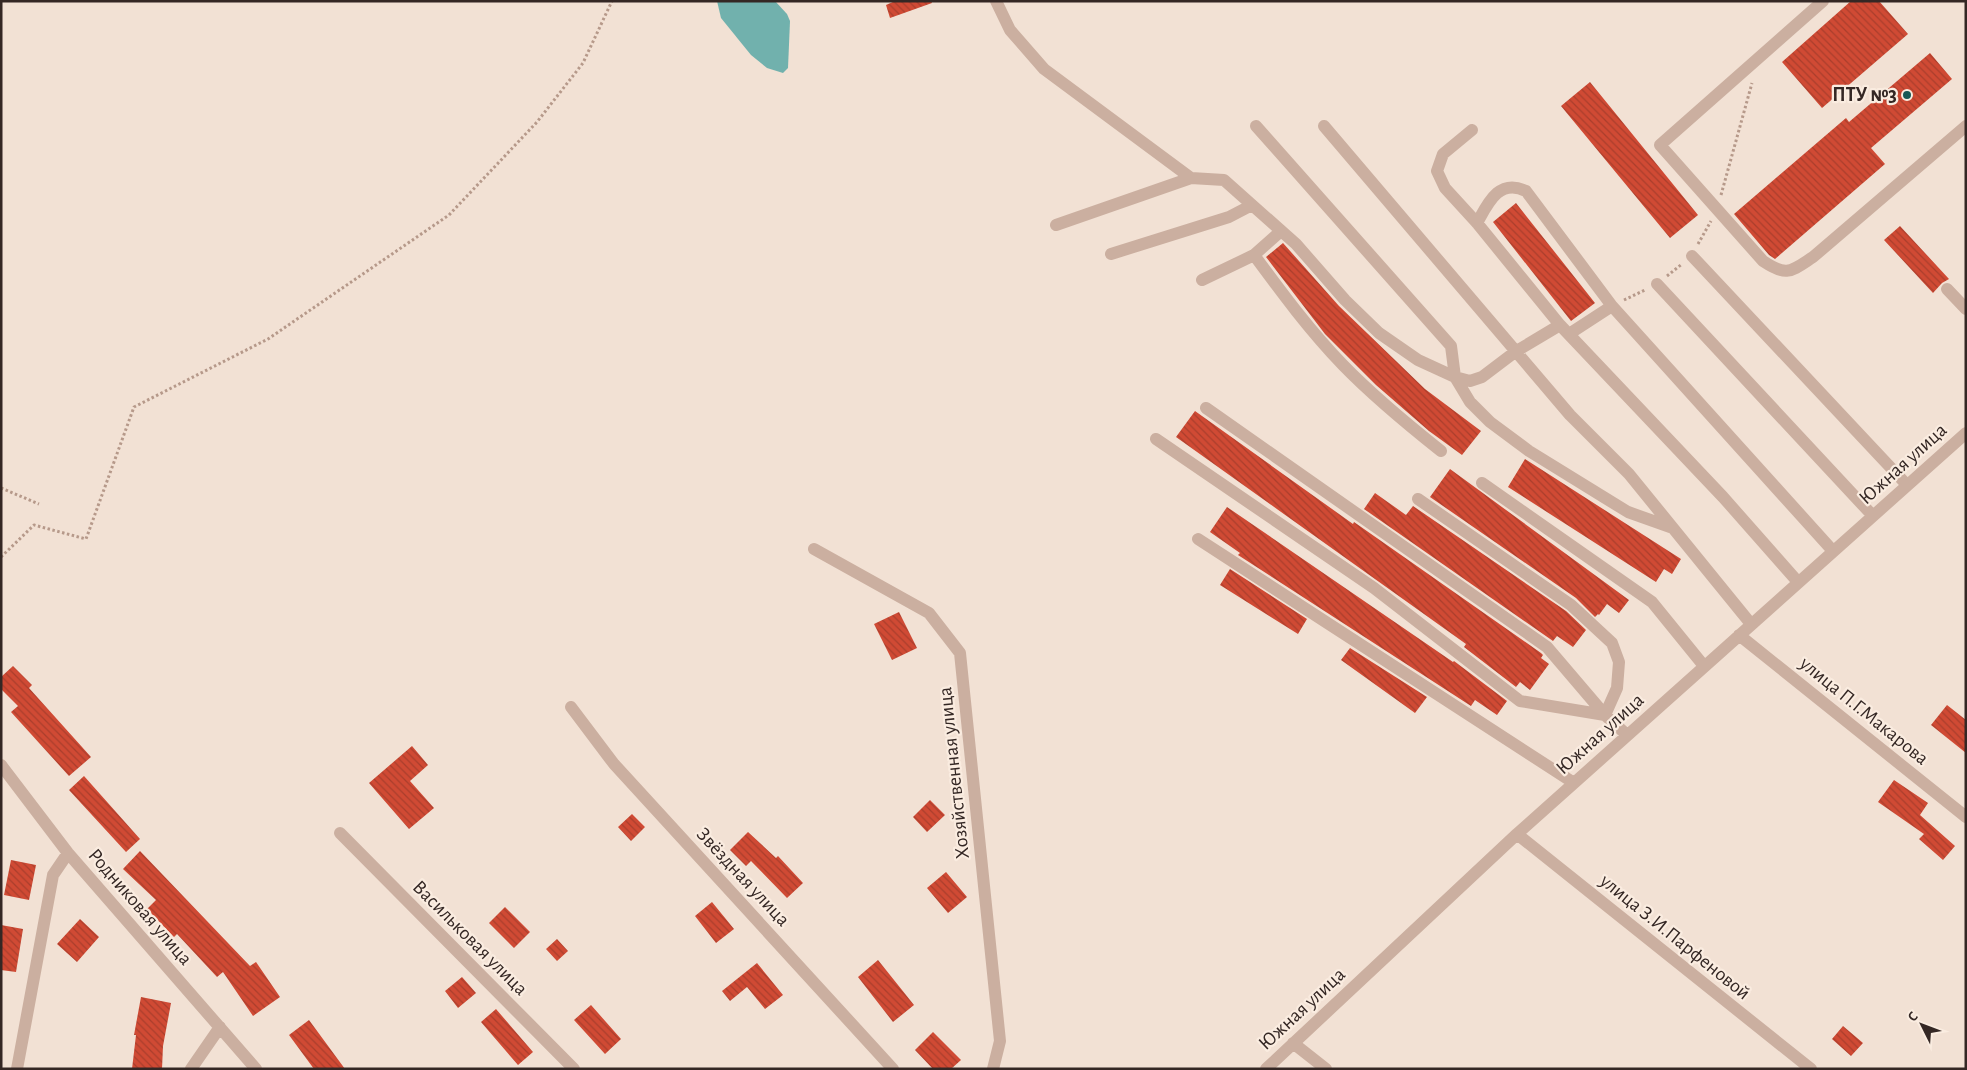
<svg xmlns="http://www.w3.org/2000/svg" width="1967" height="1070" font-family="'Alegreya Sans',sans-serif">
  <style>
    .water { fill: #71b1ad }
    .building { fill: url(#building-back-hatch) }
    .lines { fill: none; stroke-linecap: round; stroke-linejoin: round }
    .path { stroke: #b6998a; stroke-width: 3; stroke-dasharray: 2.5 2.5; stroke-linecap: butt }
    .minor { stroke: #cbafa0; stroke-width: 12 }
    .poi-dot { fill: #175855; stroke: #faece0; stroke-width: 2 }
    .labels { text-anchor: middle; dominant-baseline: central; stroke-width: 4.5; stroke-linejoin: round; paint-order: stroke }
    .poi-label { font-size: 20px; font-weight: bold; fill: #342724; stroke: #faece0; text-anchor: end }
    .street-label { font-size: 20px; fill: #342724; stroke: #faece0 }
  </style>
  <defs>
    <pattern id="building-back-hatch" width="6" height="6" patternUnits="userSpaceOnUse" patternTransform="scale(1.25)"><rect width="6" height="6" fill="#d04a34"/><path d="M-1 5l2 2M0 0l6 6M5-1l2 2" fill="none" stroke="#aa3e2c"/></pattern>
  </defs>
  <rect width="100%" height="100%" fill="#f2e1d4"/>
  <path class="water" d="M 717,1 L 775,1 L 787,14 L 790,21 L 788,68 L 783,73 L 767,68 L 751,55 L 721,18 Z"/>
  <path class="building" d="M 895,1 L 931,1 L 932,3 L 890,18 L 886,5 Z
    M 1851,1 L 1879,1 L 1908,34 L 1822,108 L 1782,62 Z
    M 1930,53 L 1952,79 L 1871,148 L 1885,164 L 1775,259 L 1769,255 L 1734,214 L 1846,118 L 1849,122 Z
    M 1590,82 L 1698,215 L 1670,238 L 1561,106 Z
    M 1516,203 L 1595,303 L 1571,321 L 1493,222 Z
    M 1900,226 L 1949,279 L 1942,283 L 1933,293 L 1884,240 Z
    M 1283,243 L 1339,306 L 1425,389 L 1481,431 L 1462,455 L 1429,431 L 1376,385 L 1325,334 L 1266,257 Z
    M 1195,411 L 1353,524 L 1354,522 L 1541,653 L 1543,655 L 1541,658 L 1549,664 L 1530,690 L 1520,682 L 1516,687 L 1464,647 L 1466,644 L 1176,437 Z
    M 1525,459 L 1681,559 L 1672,574 L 1664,569 L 1656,582 L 1508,487 Z
    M 1450,469 L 1629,600 L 1619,613 L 1607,604 L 1599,615 L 1598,614 L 1595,617 L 1576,598 L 1430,497 Z
    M 1375,493 L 1406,515 L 1413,506 L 1566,611 L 1586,630 L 1573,647 L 1557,636 L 1553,641 L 1364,509 Z
    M 1227,507 L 1453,662 L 1454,661 L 1507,701 L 1497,715 L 1475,700 L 1471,706 L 1238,555 L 1240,553 L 1210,532 Z
    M 1230,569 L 1307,619 L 1298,634 L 1220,585 Z
    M 899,612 L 917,648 L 892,660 L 874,624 Z
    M 1350,648 L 1427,697 L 1415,713 L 1341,660 Z
    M 13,666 L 32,685 L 29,688 L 91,757 L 69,776 L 11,712 L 18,706 L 1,689 L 1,677 Z
    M 1947,705 L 1966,720 L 1966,753 L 1931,725 Z
    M 412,746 L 428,765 L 410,781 L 434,808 L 409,829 L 369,783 Z
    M 84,776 L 140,839 L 126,852 L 69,790 Z
    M 1894,780 L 1928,803 L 1920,815 L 1955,846 L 1943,860 L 1919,839 L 1924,834 L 1878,802 Z
    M 930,800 L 945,815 L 927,832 L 913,817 Z
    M 632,814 L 645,827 L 631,841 L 618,827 Z
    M 748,832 L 776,858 L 778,856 L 803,883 L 787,898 L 751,861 L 746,866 L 730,850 Z
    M 140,851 L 250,966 L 256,962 L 280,997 L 253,1016 L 223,972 L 217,977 L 177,934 L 174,937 L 147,909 L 156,900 L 123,869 Z
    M 11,860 L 36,865 L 29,900 L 4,895 Z
    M 946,872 L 967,897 L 948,913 L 927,888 Z
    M 712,902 L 734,929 L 716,943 L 695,916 Z
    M 505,907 L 530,932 L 514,948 L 489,923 Z
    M 80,919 L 99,937 L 77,962 L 57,944 Z
    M 1,925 L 23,929 L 16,972 L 1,970 Z
    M 557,939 L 568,951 L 557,961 L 546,949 Z
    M 878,960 L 914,1005 L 893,1022 L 858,977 Z
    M 757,963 L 783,995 L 765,1009 L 747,987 L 730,1001 L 722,991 Z
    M 462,977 L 476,993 L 458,1008 L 445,991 Z
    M 141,997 L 171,1003 L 163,1046 L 162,1069 L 132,1069 L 136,1035 L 134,1035 Z
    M 591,1005 L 621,1039 L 605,1054 L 574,1020 Z
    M 496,1009 L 533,1052 L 518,1065 L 481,1022 Z
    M 309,1020 L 345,1069 L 314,1069 L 289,1035 Z
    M 1843,1026 L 1863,1043 L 1851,1056 L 1832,1039 Z
    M 933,1032 L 961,1060 L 951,1069 L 933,1069 L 915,1050 Z"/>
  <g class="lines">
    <path class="path" d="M 1721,195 L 1752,83
      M 1698,244 L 1711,221
      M 1667,276 L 1682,264
      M 1624,300 L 1645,290
      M 1,488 L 39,504
      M 1,557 L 34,525 L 86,539 L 134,407 L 268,339 L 449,215 L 537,122 L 583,63 L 612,1"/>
    <path class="minor" d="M 996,1 L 1010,30 L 1044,69 L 1191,178 L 1224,180 L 1296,244 L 1345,300 L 1379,333 L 1418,360 L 1455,377 L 1470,381 L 1482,377 L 1515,352 L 1560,325
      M 1823,1 L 1660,145 L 1763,261 C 1787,277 1790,272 1813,257 L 1966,126
      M 1256,126 L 1451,346 L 1455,377 L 1470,402 L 1490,422 L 1529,451 L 1628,512 L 1673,528
      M 1324,126 L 1570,415 L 1629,474 L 1751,624
      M 1472,130 L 1443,154 L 1437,171 L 1445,188 L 1477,223 L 1560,325 L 1723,497 L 1798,582
      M 1477,223 C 1488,203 1499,178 1526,191 L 1612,306
      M 1056,225 L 1191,178
      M 1111,254 L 1229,217 L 1252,205
      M 1254,255 C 1282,293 1310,331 1343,365 C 1373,396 1407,424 1441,451
      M 1692,256 L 1907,485
      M 1202,280 L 1254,255 L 1281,231
      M 1657,284 L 1873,516
      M 1947,289 L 1966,309
      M 1569,334 L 1612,306 L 1833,551
      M 1206,408 L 1547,647 L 1605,715 L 1627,735
      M 1156,439 L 1374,588 L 1520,701 L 1605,715 L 1617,688 L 1619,662 L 1612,643 L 1571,605 L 1418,499
      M 1482,483 L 1652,602 L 1704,666
      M 1198,539 L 1574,783
      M 814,549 L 929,613 L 960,653 L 1000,1041 L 993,1069
      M 1739,635 L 1966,817
      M 571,707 L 614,764 L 893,1069
      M 1,765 L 68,853 L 256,1069
      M 340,833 L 574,1069
      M 1517,834 L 1811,1069
      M 1293,1043 L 1326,1069
      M 17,1069 L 53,875 L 68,853
      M 191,1069 L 220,1027
      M 1266,1069 L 1517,834 L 1966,433"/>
  </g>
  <circle class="poi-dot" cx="1907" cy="95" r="5"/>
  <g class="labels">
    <g class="poi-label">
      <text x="1897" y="95">ПТУ №3</text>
    </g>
    <g class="street-label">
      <text transform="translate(1903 464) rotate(-42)">Южная улица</text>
      <text transform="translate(1864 711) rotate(39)">улица П.Г.Макарова</text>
      <text transform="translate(1600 734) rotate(-42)">Южная улица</text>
      <text transform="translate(954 773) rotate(-96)">Хозяйственная улица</text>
      <text transform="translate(743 877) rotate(47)">Звёздная улица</text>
      <text transform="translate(140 907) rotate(49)">Родниковая улица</text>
      <text transform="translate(1675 937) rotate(39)">улица З.И.Парфеновой</text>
      <text transform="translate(470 938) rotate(45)">Васильковая улица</text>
      <text transform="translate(1302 1009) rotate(-43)">Южная улица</text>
    </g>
  </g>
  <rect width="1967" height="1070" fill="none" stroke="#342724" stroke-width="5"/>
  <g transform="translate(1922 1025) rotate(312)" stroke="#faece0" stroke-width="4" paint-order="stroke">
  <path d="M0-4L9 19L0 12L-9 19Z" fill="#342724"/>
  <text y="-8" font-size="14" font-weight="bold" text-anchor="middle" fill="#342724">С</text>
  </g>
</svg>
